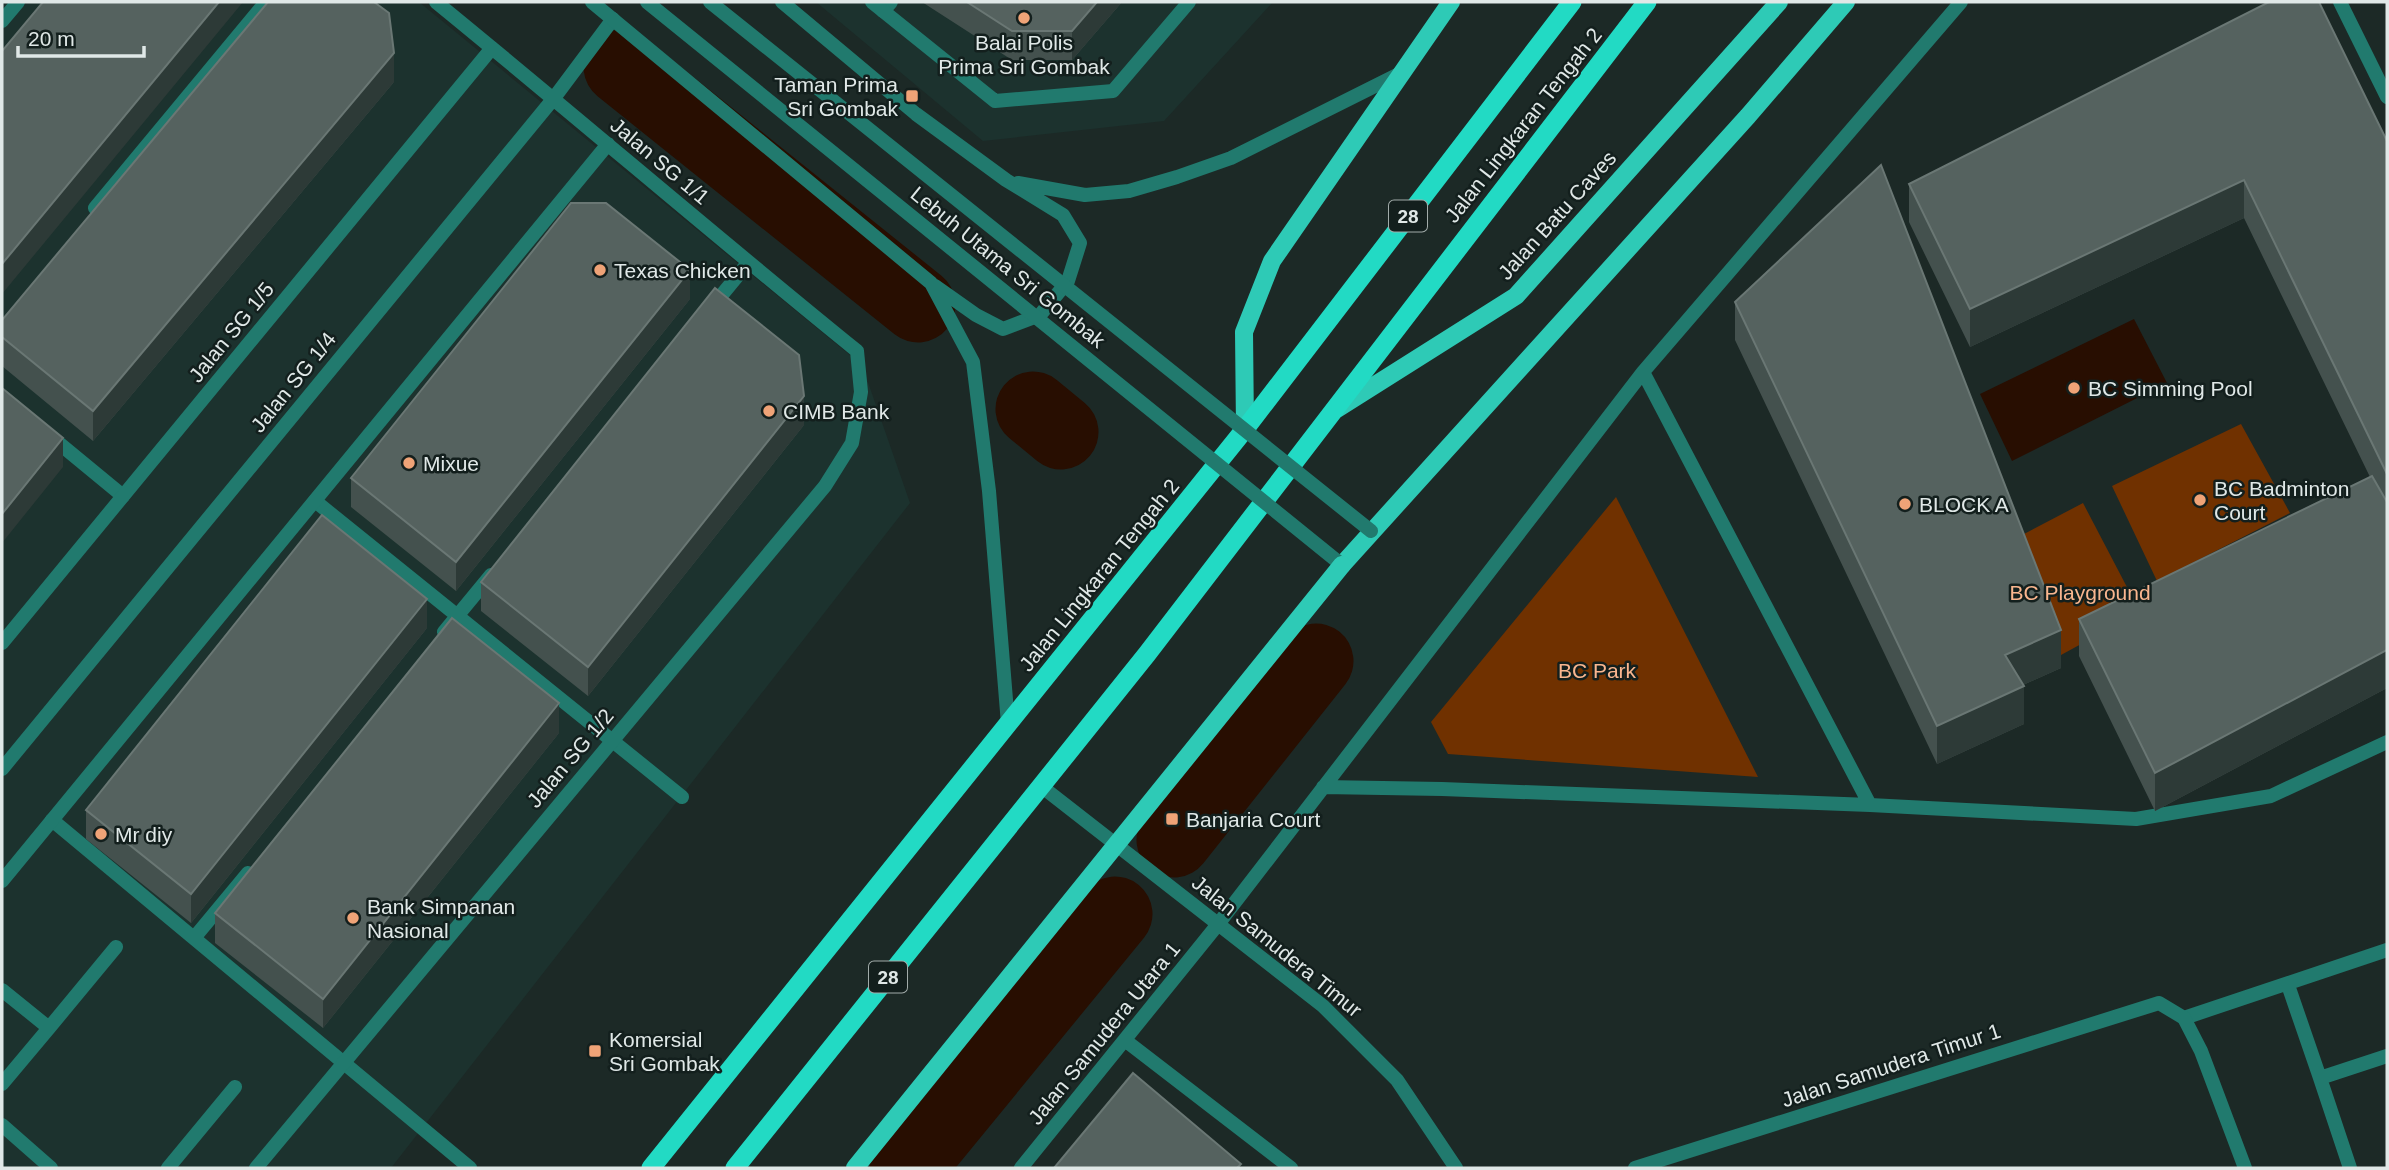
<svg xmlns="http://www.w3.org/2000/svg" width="2389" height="1170" font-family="Helvetica,sans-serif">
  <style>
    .built { fill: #1c322e }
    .green { fill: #703100 }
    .water { fill: #280e01 }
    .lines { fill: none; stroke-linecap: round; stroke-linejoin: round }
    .river { stroke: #280e01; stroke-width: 75 }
    .service { stroke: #217a6e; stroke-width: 14 }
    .minor { stroke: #217a6e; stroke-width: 14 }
    .tertiary { stroke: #217a6e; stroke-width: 14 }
    .primary { stroke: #2ecab6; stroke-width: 18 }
    .trunk { stroke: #22dac4; stroke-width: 19 }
    .tertiary-bridge { stroke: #217a6e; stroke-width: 14 }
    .primary-bridge { stroke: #2ecab6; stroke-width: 18 }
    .wall { fill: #44514e }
    .shaded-wall { fill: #2d3a37 }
    .building { fill: #55625f; stroke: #6a7774; stroke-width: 2 }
    .poi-dot { fill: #efa377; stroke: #131f1d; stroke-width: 2.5 }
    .labels { text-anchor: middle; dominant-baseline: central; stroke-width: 5; stroke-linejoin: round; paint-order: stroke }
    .shield { fill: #131f1d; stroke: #a2acaa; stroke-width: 2 }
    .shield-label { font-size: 19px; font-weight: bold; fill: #e0e8e7 }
    .poi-label { font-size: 21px; fill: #e0e8e7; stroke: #131f1d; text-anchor: start }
    .street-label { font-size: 21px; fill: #e0e8e7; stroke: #131f1d }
    .park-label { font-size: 21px; fill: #f9b68f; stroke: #131f1d }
  </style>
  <rect width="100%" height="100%" fill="#1c2926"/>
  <path class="built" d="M 2,2 L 419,2 L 862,365 L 910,503 L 391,1168 L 2,1168 Z
    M 816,2 L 1273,2 L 1164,121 L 983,141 Z"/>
  <path class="green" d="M 2241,424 L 2290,513 L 2157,581 L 2112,486 Z
    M 1616,497 L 1758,777 L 1448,754 L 1431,722 Z
    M 2083,503 L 2140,612 L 2061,655 L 2007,543 Z"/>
  <path class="water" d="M 2134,319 L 2167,383 L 2012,461 L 1980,394 Z"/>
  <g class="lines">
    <path class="river" d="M 621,67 L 918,305
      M 1033,409 L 1061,432
      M 1174,840 L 1316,661
      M 907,1168 L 1115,914"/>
    <path class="service" d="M 2340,2 L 2387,97
      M 883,11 L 891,2
      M 95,208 L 266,2
      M 711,308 L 748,263
      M 1643,372 L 1870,805
      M 49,435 L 123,496
      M 315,501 L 682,797
      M 444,632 L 491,575
      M 1323,787 L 1442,789 L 1870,805 L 2136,819 L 2271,796 L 2387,742
      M 52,820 L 470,1168
      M 1219,923 L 1643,372 L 1961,2
      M 194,938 L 248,873
      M 2288,985 L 2320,1078
      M 2,990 L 49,1028 L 116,947
      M 2184,1018 L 2387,950
      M 2,1084 L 49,1028
      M 2,1125 L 51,1168
      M 168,1168 L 235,1087
      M 2350,1168 L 2320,1078 L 2387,1056"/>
    <path class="minor" d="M 872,2 L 995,101 L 1113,91 L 1189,2
      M 2,21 L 18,2
      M 2,643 L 492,48
      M 2,769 L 554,98 L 613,19
      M 1041,786 L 1323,1006 L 1397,1080 L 1456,1168
      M 2,881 L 608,144
      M 1126,1041 L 1291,1168
      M 256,1168 L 825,486 L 852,443 L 861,392 L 857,351 C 715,236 577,117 436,2
      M 1021,1168 L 1219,923
      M 1635,1168 L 2159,1003 L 2184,1018 L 2201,1051 L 2245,1168"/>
    <path class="tertiary" d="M 592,2 L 931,283 L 973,362 L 989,491 L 1008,724
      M 782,2 L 916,114 L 1006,180 L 1063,215 L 1080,243 L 1068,281 L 1040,315 L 1003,329 L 976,315 L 935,286
      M 1018,183 L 1085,195 L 1129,191 L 1177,177 L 1231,158 L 1401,73"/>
    <path class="primary" d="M 1337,409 L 1516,296 L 1779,2
      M 1245,429 L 1244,332 L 1272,261 L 1451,2
      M 1342,565 L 1748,116 L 1846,2"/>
    <path class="trunk" d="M 651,1168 L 1245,429 L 1572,2
      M 735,1168 L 1147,654 L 1647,2"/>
    <path class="tertiary-bridge" d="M 647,2 L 1342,565
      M 710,2 L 1371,531"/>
    <path class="primary-bridge" d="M 855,1168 L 1342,565"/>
  </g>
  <path class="wall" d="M 922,2 L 1122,2 L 1072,60 L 1012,60 Z
    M 394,82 L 93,441 L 2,366 L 2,320 Z
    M 2387,141 L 2387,688 L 2155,811 L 2079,656 L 2079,619 L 2370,477 L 2244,218 L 1970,347 L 1909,222 L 1909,184 Z
    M 690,299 L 456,591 L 351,507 L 351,478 Z
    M 1735,302 L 2061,668 L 2023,685 L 2024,724 L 1937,764 L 1735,340 Z
    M 804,425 L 588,696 L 481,611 L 481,582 Z
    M 427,628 L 191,923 L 86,839 L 86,810 Z
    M 559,733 L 323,1028 L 215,943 L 215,913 Z"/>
  <path class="shaded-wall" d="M 219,2 L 243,2 L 2,294 L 2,264 Z
    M 1097,2 L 1122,2 L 1072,60 L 1072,31 Z
    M 394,53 L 394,82 L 93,441 L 93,411 Z
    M 2244,180 L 2244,218 L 1970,347 L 1970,309 Z
    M 690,270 L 690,299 L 456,591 L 456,562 Z
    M 804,396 L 804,425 L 588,696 L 588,667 Z
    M 63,438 L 63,467 L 2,543 L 2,514 Z
    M 427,599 L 427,628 L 191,923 L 191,894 Z
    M 2061,630 L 2061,668 L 2005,693 L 2005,655 Z
    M 2387,650 L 2387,688 L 2155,811 L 2155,773 Z
    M 2024,686 L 2024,724 L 1937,764 L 1937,726 Z
    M 559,703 L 559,733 L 323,1028 L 323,999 Z"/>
  <path class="building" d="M 43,2 L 219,2 L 2,264 L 2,51 Z
    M 268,2 L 374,2 L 389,13 L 394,53 L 93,411 L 2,337 L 2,320 Z
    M 967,2 L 1097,2 L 1072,31 L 1012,31 Z
    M 2269,2 L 2319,2 L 2387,141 L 2387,474 L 2244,180 L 1970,309 L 1909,184 Z
    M 1881,165 L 2061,630 L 2005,655 L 2024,686 L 1937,726 L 1735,302 Z
    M 571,203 L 606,203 L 690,270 L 456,562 L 351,478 Z
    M 715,288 L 799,355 L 804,396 L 588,667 L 481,582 Z
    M 2,388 L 63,438 L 2,514 Z
    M 2372,476 L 2387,502 L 2387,650 L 2155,773 L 2079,619 Z
    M 322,515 L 427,599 L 191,894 L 86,810 Z
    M 452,618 L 559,703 L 323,999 L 215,913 Z
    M 1133,1073 L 1241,1164 L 1237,1168 L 1054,1168 Z"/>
  <g class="poi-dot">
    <circle cx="1024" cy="18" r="7"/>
    <rect x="905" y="89" width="14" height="14" rx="3.5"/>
    <circle cx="600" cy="270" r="7"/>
    <circle cx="2074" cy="388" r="7"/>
    <circle cx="769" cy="411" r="7"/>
    <circle cx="409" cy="463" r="7"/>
    <circle cx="2200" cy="500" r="7"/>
    <circle cx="1905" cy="504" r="7"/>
    <rect x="1165" y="812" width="14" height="14" rx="3.5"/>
    <circle cx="101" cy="834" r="7"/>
    <circle cx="353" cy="918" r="7"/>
    <rect x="588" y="1044" width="14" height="14" rx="3.5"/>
  </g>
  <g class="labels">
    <g class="shield">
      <rect x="1389" y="200.5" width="38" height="31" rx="5"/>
      <rect x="869" y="961.5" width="38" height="31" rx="5"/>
    </g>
    <g class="shield-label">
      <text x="1408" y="216">28</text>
      <text x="888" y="977">28</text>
    </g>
    <g class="poi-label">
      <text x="1024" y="42" text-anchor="middle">Balai Polis<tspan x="1024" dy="24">Prima Sri Gombak</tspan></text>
      <text x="898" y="84" text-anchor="end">Taman Prima<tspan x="898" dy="24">Sri Gombak</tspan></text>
      <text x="614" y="270">Texas Chicken</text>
      <text x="2088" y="388">BC Simming Pool</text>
      <text x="783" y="411">CIMB Bank</text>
      <text x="423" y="463">Mixue</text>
      <text x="2214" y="488">BC Badminton<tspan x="2214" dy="24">Court</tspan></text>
      <text x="1919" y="504">BLOCK A</text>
      <text x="1186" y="819">Banjaria Court</text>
      <text x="115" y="834">Mr diy</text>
      <text x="367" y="906">Bank Simpanan<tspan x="367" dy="24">Nasional</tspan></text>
      <text x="609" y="1039">Komersial<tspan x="609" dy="24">Sri Gombak</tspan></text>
    </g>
    <g class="street-label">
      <text transform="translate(1523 125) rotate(-52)">Jalan Lingkaran Tengah 2</text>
      <text transform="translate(660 161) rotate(40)">Jalan SG 1/1</text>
      <text transform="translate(1557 215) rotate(-48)">Jalan Batu Caves</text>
      <text transform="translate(1008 267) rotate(39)">Lebuh Utama Sri Gombak</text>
      <text transform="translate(231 332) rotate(-51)">Jalan SG 1/5</text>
      <text transform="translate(293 382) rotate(-51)">Jalan SG 1/4</text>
      <text transform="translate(1099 575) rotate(-51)">Jalan Lingkaran Tengah 2</text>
      <text transform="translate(570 758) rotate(-50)">Jalan SG 1/2</text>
      <text transform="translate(1277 946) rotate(39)">Jalan Samudera Timur</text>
      <text transform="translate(1104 1033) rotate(-51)">Jalan Samudera Utara 1</text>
      <text transform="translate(1891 1065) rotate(-18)">Jalan Samudera Timur 1</text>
    </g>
    <g class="park-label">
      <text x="2080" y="592">BC Playground</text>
      <text x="1597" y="670">BC Park</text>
    </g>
  </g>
  <rect width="2389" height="1170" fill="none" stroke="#e0e8e7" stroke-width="7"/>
  <path d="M18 46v10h126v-10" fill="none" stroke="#e0e8e7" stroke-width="3.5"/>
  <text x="28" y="46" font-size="21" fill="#e0e8e7" stroke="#131f1d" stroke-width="5" paint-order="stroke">20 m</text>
</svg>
